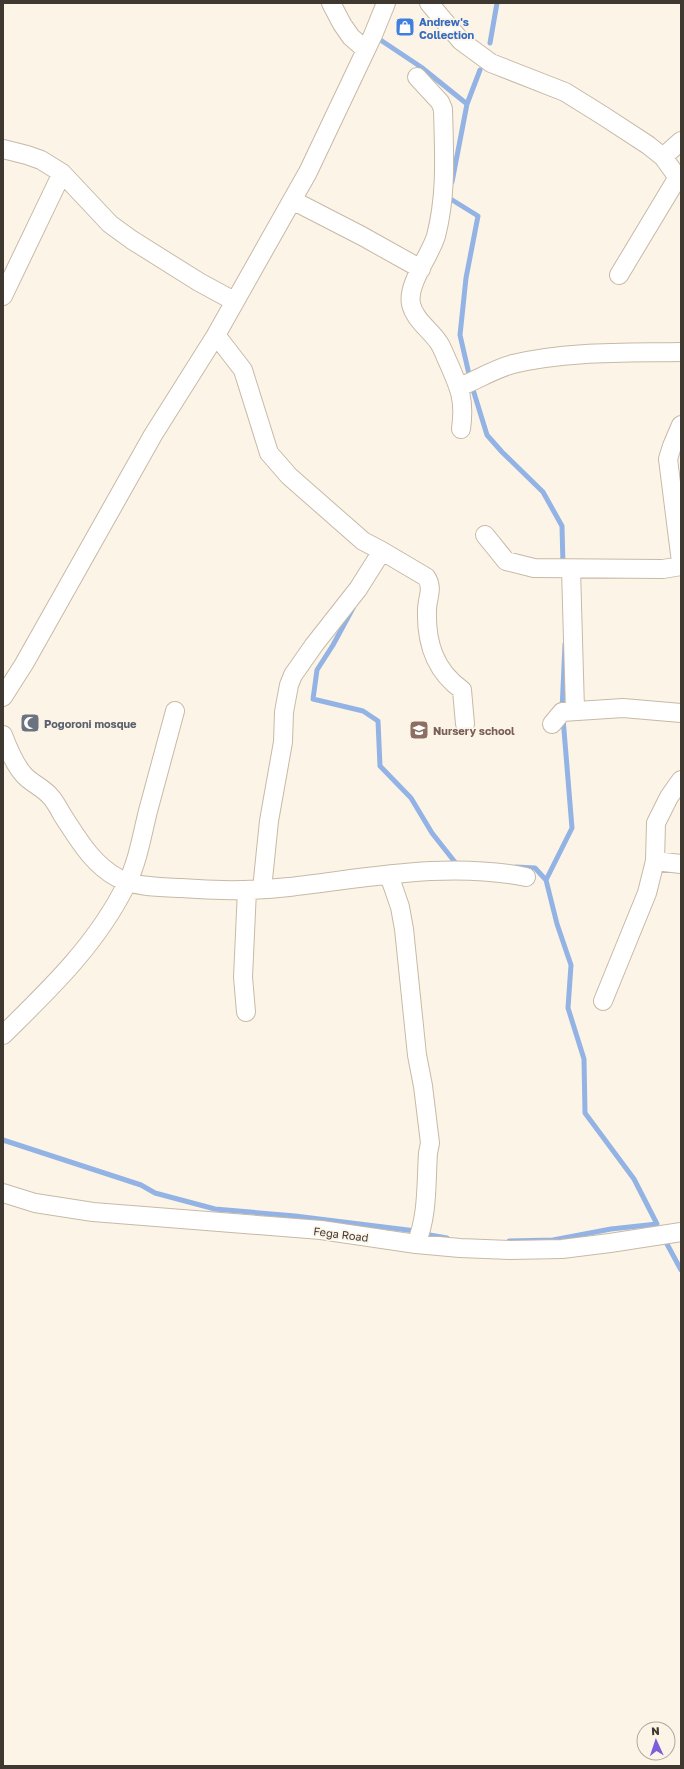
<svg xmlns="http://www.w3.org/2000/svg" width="684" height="1769" font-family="'Golos Text',sans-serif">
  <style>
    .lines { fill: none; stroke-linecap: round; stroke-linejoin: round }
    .stream { stroke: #93b3e4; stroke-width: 5 }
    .street-casing { stroke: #c7b9a6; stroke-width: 20 }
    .street { stroke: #fff; stroke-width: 18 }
    .labels { text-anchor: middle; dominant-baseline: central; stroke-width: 3.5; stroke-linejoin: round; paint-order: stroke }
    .shop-label { font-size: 11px; font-weight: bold; fill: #366cbe; stroke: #fdf4e8; text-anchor: start }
    .worship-label { font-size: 11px; font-weight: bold; fill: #5b616d; stroke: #fdf4e8; text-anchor: start }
    .education-label { font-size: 11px; font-weight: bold; fill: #785e54; stroke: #fdf4e8; text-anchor: start }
    .street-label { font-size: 11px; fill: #3e3830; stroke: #fdf4e8 }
  </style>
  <rect width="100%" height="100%" fill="#fdf4e8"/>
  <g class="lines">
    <path class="stream" d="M 376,37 L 421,67 L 467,104 L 452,182
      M 490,43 L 497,3
      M 467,104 L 480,70
      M 449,195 L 449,198 L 478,216 L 466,278 L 460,335 L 471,383 L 487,435 L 502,452 L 543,492 L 562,526 L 563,566
      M 353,608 L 333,645 L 317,670 L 313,699 L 363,711 L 378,721 L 380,766 L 411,798 L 432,833 L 458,866
      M 562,710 L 565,644
      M 516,867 L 535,868 L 546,880
      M 3,1140 L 141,1185 L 155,1193 L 215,1209 L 295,1216 L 416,1231
      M 424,1234 L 447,1238
      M 509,1241 L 553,1240 L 611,1229 L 657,1224 L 634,1179 L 585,1113 L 584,1059 L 568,1008 L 571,965 L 557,924 L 546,880 L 572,828 L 563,718
      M 667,1244 L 681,1270"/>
    <g class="street-casing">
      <path id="street" d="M 331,3 L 342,24 L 351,37 L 366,50
        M 429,3 L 461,41 L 491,63 L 565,92 L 602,115 L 648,145 L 663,157 L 681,182
        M 417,77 L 440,102 L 443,109 C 444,153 447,193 436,236 C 430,256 407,284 411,304 C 415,321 431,330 439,343 C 443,349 445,356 448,362 C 460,389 465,400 461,429
        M 3,149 L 27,155 L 41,160 L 62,173 L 110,224 L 132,240 L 199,282 L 234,301
        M 663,157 L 681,141
        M 292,200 L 362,236 L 421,269
        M 619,275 L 678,177
        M 3,296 L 62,173
        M 216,335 L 243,370 L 269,453 L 289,476 L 363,541 L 382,551 L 358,589 L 314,645 L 293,675 L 289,685 L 284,712 L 283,742 L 269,821 L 262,889
        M 459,387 C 477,380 494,369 513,364 C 568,351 625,353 681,352
        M 681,425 L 672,446 L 668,459 L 681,562
        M 485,535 L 506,561 L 534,568 L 663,569 L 681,566
        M 382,551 L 426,577 C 434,588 427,598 427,610 C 426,642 434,670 462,690 L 465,724
        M 571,569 L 575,710
        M 3,697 L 24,664 L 153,435 L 216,335 L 308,172 L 373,35 L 386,3
        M 552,724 L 562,712 L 623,708 L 681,713
        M 3,735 C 8,748 14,764 24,775 C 31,783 42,787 50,796 C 55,801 59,809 63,816 C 78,839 93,865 118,878 C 134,887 162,887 181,888 C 217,891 253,891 289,887 C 368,878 447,861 526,877
        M 655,861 L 681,864
        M 389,875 L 400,907 L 404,929 L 417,1055 L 423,1086 L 430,1143 L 428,1153 C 426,1183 428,1216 416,1244
        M 603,1001 L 647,893 L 655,861 L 656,823 L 669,797 L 681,780
        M 246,1012 L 243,977 L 247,890
        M 3,1035 C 50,989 98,943 127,883 C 138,861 142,835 148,811 C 157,777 166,744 175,711
        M 3,1193 L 35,1203 L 93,1212 L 321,1230 L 416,1244 L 460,1248 L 510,1250 L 562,1249 L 610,1243 L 681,1232"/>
    </g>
    <use href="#street" class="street"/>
  </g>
  <defs>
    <g id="shop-square" transform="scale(1)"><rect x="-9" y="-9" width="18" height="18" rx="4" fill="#3f7fe0" stroke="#fdf4e8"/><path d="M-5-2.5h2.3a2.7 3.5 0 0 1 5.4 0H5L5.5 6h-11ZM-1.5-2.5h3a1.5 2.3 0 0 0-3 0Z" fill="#fff"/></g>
    <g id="mosque-square" transform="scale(1)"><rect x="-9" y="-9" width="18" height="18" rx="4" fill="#6b7280" stroke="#fdf4e8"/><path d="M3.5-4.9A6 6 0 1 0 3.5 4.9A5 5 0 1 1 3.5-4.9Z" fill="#fff"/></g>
    <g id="school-square" transform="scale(1)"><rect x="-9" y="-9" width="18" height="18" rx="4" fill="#8d6e63" stroke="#fdf4e8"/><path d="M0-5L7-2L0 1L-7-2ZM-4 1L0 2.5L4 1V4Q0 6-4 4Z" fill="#fff"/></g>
  </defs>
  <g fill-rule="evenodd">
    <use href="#shop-square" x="405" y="27"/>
    <use href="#mosque-square" x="30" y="723"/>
    <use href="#school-square" x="419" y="730"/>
  </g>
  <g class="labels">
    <g class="shop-label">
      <text x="419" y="21">Andrew's<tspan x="419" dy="13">Collection</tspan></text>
    </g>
    <g class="worship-label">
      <text x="44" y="723">Pogoroni mosque</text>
    </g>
    <g class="education-label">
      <text x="433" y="730">Nursery school</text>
    </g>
    <g class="street-label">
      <text transform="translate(341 1234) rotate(7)">Fega Road</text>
    </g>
  </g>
  <rect width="684" height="1769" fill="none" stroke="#3e3830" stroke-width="8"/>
  <g transform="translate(656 1741) rotate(357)"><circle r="19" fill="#fdf4e8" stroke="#b1a99e"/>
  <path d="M0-3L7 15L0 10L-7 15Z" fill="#7b5fda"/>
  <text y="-6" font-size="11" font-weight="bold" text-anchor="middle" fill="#3e3830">N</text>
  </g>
</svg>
